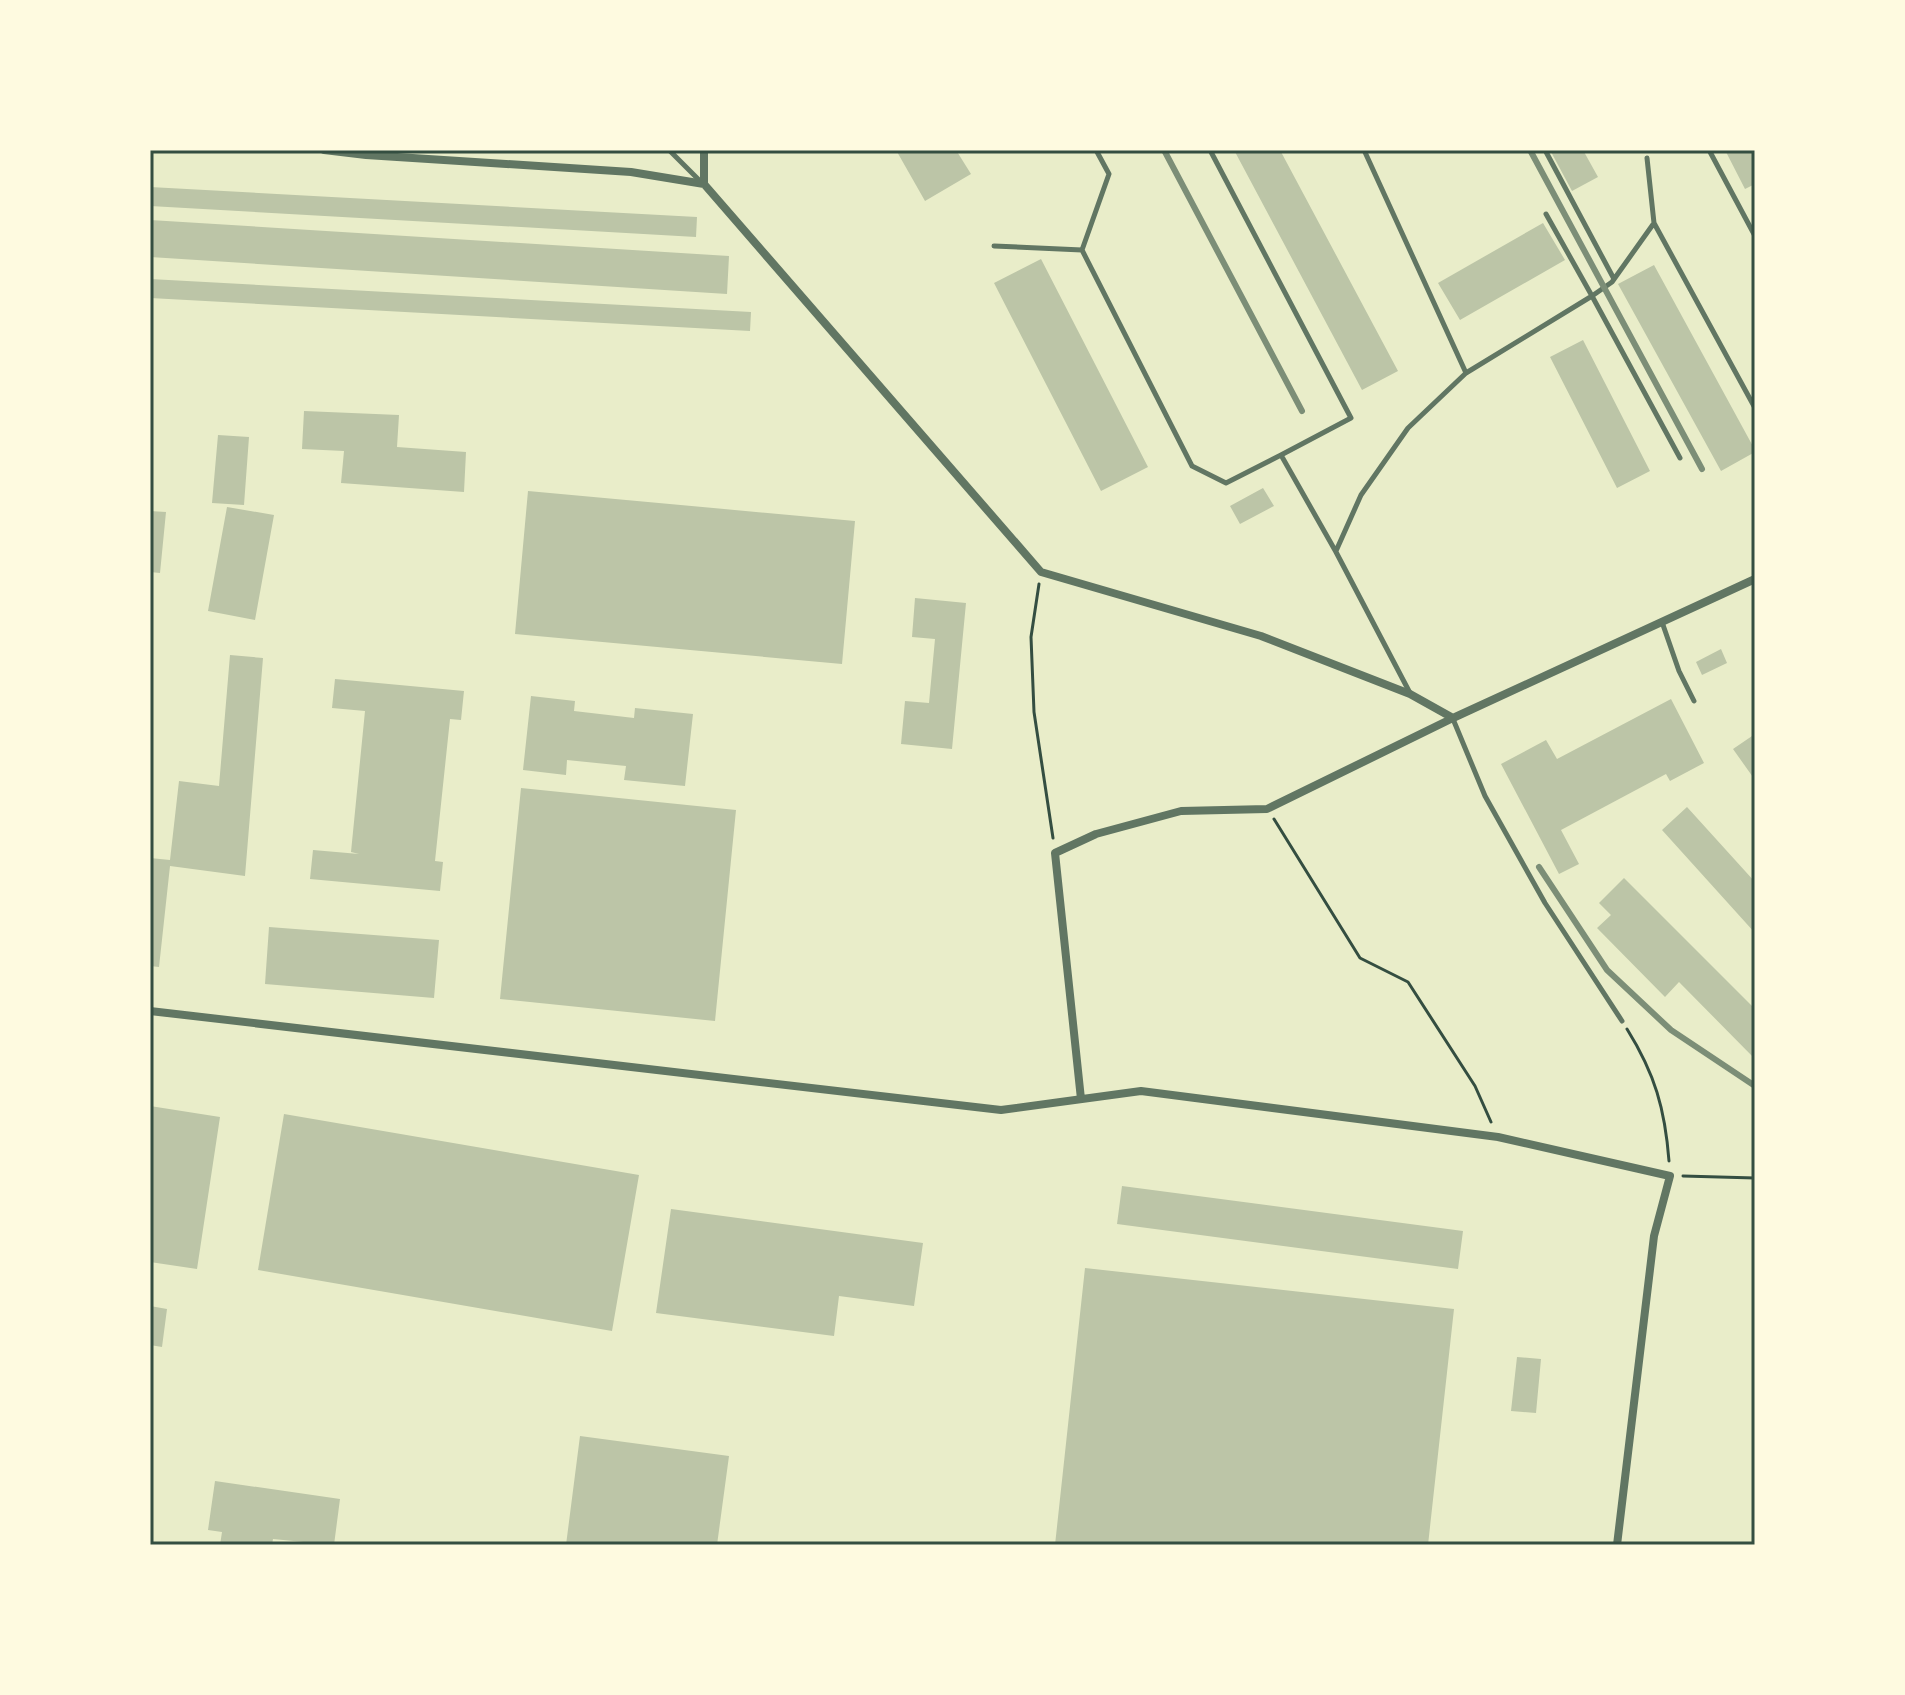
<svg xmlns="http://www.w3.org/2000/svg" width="1905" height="1695" font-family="Lato,sans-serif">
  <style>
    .building { fill: #bcc5a7 }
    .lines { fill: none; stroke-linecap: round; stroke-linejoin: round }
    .path { stroke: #344e41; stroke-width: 3 }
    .service { stroke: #617663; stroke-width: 5 }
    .minor { stroke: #617663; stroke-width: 8 }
    .rail { stroke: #7c8e77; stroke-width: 6 }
    .neatline { fill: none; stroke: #344e41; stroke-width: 3 }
  </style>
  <rect width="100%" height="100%" fill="#e9edc9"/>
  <path class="building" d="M 896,150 L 956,150 L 971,174 L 925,201 Z
    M 1234,150 L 1280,150 L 1398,371 L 1362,390 Z
    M 1550,150 L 1583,150 L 1598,177 L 1572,191 Z
    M 1725,150 L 1755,150 L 1755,184 L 1745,189 Z
    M 150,187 L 697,217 L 696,237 L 150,206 Z
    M 150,220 L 729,256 L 727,294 L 150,257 Z
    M 1543,223 L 1565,260 L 1460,320 L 1438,283 Z
    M 1041,259 L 1148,467 L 1101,491 L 994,283 Z
    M 1654,265 L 1755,450 L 1755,452 L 1721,471 L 1618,284 Z
    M 150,279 L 751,312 L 750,331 L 150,298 Z
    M 1583,340 L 1650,471 L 1617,488 L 1550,357 Z
    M 304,411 L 399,415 L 397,447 L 466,452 L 464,492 L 341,483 L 344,451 L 302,449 Z
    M 218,435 L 249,437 L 244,505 L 212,503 Z
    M 1263,488 L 1274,506 L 1240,524 L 1230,506 Z
    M 528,491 L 855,521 L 842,664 L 515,634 Z
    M 227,507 L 274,515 L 255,620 L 208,611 Z
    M 150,511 L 166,512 L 160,573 L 150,572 Z
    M 915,598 L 966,603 L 952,749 L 901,744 L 905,701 L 929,703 L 935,639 L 912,637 Z
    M 1721,649 L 1727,663 L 1702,675 L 1696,662 Z
    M 230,655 L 263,658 L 245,876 L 170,866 L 159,967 L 150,966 L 150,858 L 170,860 L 179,781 L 219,786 Z
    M 335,679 L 464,691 L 461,720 L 450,719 L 435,861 L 443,862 L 440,891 L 310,879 L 313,850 L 359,854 L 351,852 L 365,711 L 332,708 Z
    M 531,696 L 575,701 L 574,711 L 634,718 L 635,708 L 693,714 L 685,786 L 624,780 L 626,766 L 567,760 L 566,775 L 523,770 Z
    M 1671,699 L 1704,763 L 1670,781 L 1666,774 L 1561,830 L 1579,864 L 1559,874 L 1501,764 L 1546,740 L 1557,759 Z
    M 1755,734 L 1755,780 L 1733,749 Z
    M 521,788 L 736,810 L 715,1021 L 500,999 Z
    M 1687,807 L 1755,882 L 1755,933 L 1662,830 Z
    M 1624,878 L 1755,1009 L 1755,1059 L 1679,982 L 1665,997 L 1597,928 L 1611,915 L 1599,903 Z
    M 269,927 L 439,940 L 434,998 L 265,984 Z
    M 150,1106 L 220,1117 L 197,1269 L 150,1262 Z
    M 284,1114 L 639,1175 L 612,1331 L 258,1270 Z
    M 1122,1186 L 1463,1231 L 1458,1269 L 1117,1224 Z
    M 671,1209 L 923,1243 L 914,1306 L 839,1296 L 834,1336 L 656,1313 Z
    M 1085,1268 L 1454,1309 L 1428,1545 L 1055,1545 Z
    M 150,1306 L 167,1309 L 162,1347 L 150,1345 Z
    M 1517,1357 L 1541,1359 L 1536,1413 L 1511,1411 Z
    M 580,1436 L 729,1456 L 717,1545 L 566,1545 Z
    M 215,1481 L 340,1499 L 334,1545 L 273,1539 L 272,1545 L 220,1545 L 222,1532 L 208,1530 Z"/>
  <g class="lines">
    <path class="path" d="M 1039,584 L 1031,637 L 1034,712 L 1053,838
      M 1274,819 L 1360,958 L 1408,982 L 1475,1086 L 1491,1122
      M 1627,1029 C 1655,1074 1665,1109 1669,1161
      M 1683,1176 L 1755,1178"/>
    <path class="service" d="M 669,150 L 703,184
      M 1210,150 L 1351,418 L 1281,455
      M 1364,150 L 1466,373
      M 1545,150 L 1614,279
      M 1709,150 L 1755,236
      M 1647,158 L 1654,223 L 1755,408
      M 1654,223 L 1612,282 L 1592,296 L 1680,458
      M 994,246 L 1082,250 L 1192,466 L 1226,483 L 1281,455 L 1336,552 L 1410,693
      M 1082,250 L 1109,174 L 1096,150
      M 1336,551 L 1361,495 L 1408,428 L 1466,373 L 1592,296 L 1546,214
      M 1662,622 L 1679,671 L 1694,701
      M 1453,719 L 1485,796 L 1545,903 L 1622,1021"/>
    <path class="minor" d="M 324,150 L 366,155 L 631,172 L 704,184
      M 704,150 L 704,184 L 1041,572 L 1261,636 L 1410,694 L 1453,718
      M 150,1011 L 1001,1110 L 1141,1091 L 1498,1137 L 1670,1176 L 1654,1236 L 1617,1545
      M 1081,1099 L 1055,853 L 1096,834 L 1181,811 L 1267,809 L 1453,718 L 1755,579"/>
    <path class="rail" d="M 1164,150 L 1302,411
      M 1530,150 L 1702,469
      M 1539,867 L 1607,970 L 1671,1030 L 1755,1086"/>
  </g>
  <rect width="1905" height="1695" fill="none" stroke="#fefae0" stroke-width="304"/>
  <rect x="152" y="152" width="1601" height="1391" class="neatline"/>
</svg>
